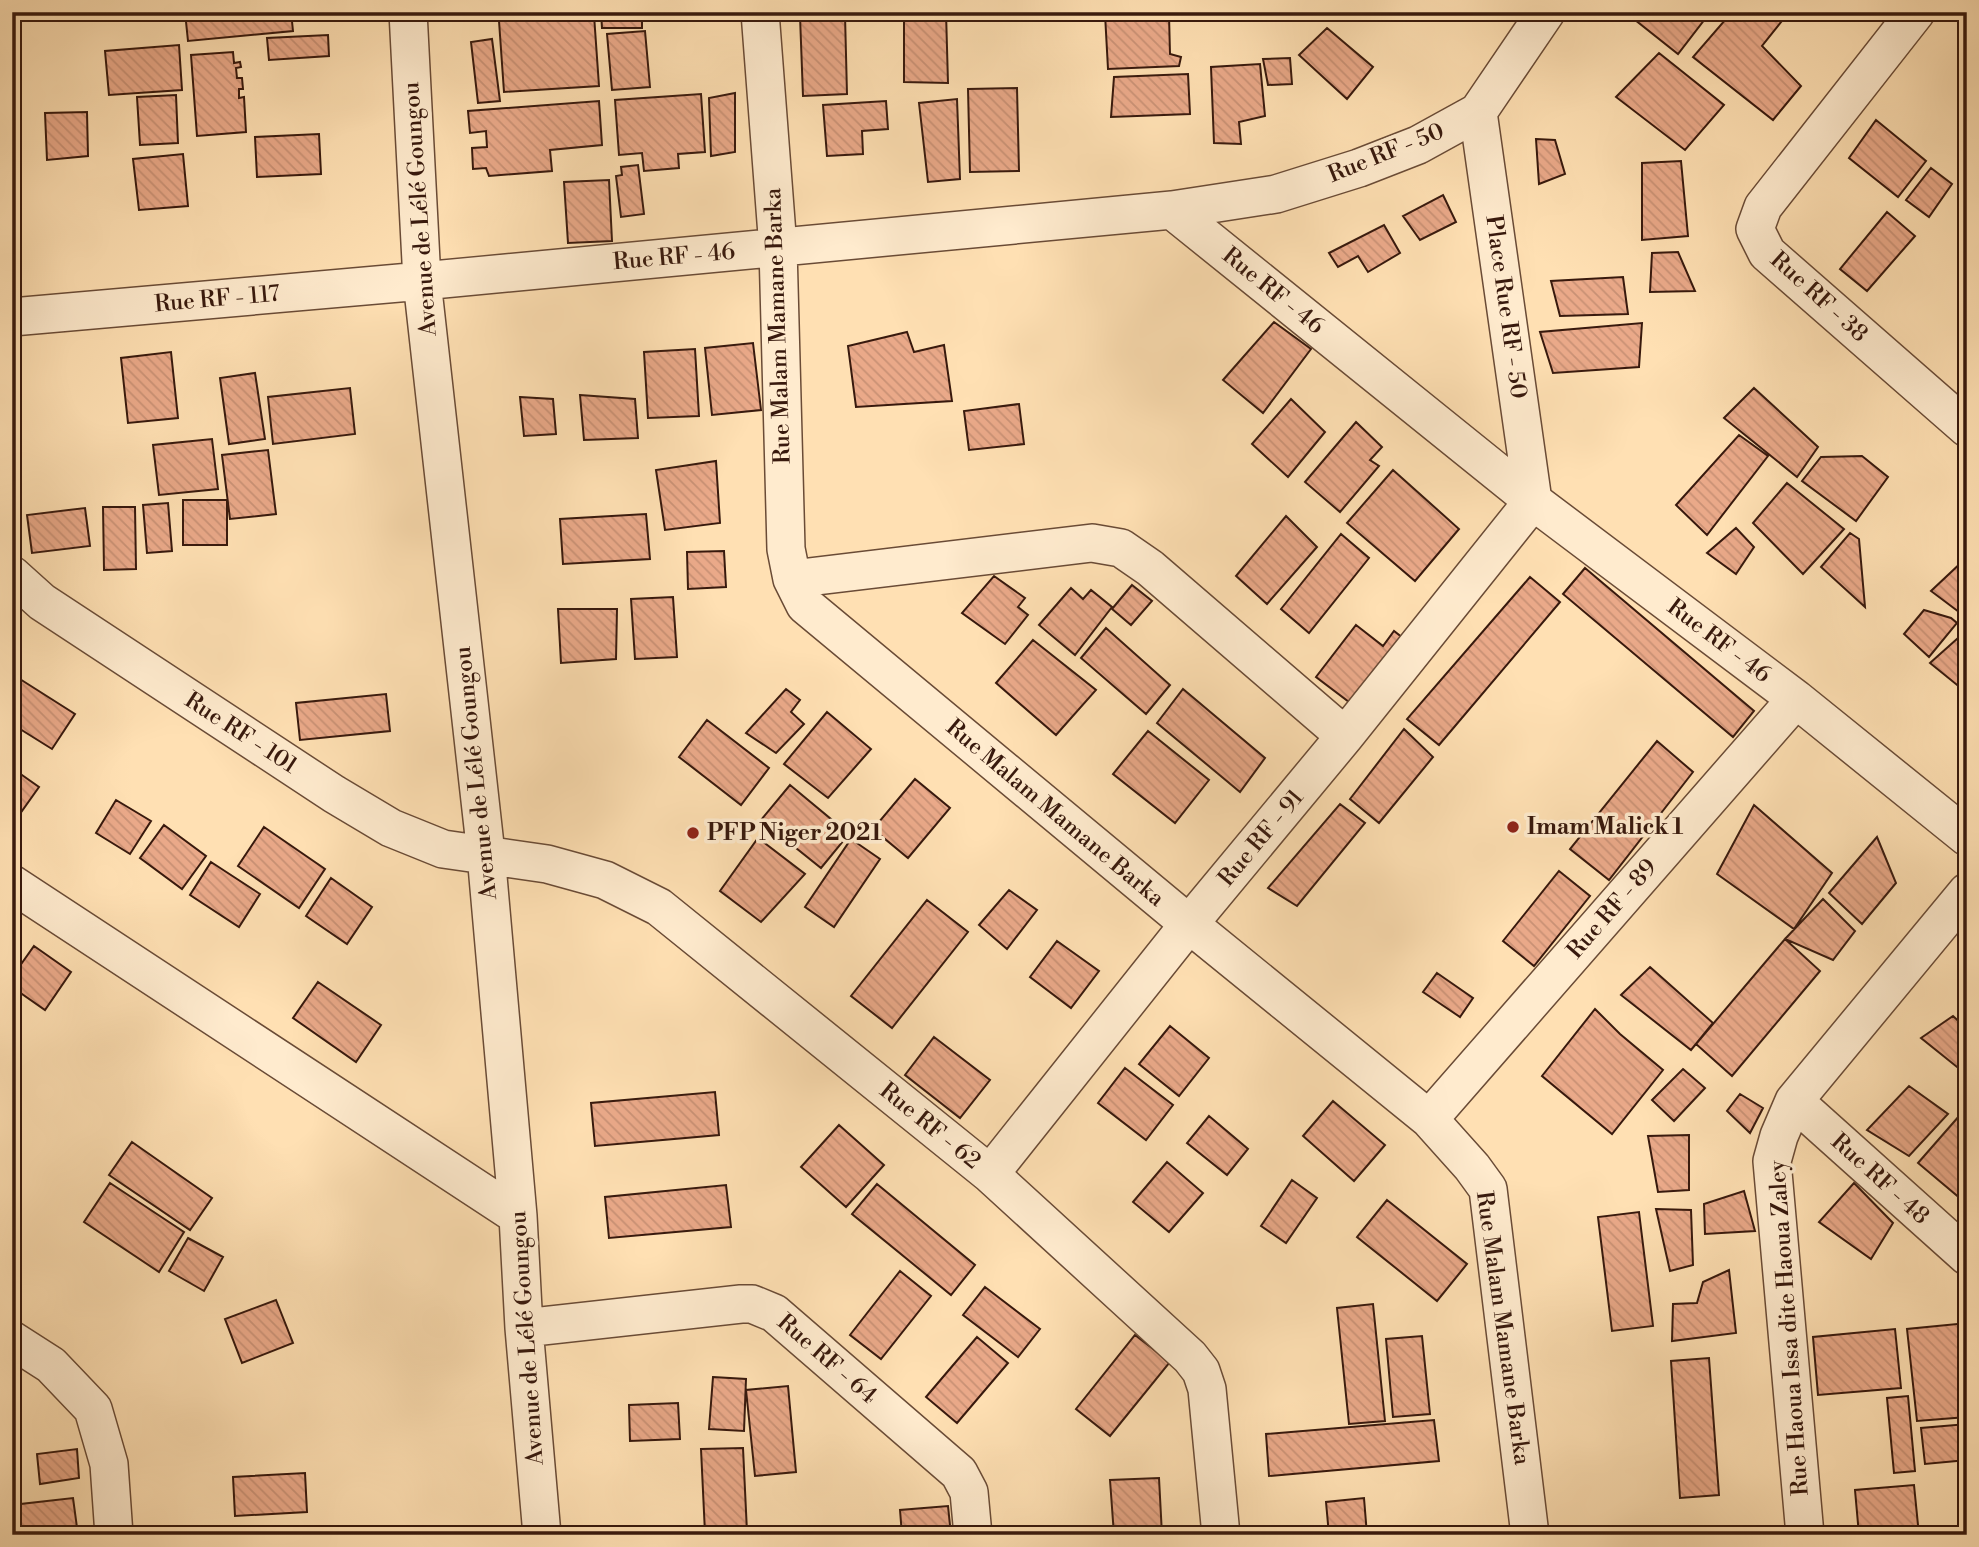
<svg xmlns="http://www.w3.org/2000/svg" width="1979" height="1547" font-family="'Libre Bodoni',serif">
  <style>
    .building { fill: url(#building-back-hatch); stroke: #38190d; stroke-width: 2 }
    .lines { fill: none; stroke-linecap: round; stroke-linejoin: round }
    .minor-casing { stroke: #6a4b36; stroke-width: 40 }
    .minor { stroke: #ffebce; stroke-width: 37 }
    .poi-dot { fill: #8f2418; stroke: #ffebce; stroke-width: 2.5 }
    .labels { text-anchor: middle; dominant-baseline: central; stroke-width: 7; stroke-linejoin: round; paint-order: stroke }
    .street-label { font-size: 23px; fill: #38190d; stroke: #ffebce }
    .poi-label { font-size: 23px; font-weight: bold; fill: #38190d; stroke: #ffebce; text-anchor: start }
  </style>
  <defs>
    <pattern id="building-back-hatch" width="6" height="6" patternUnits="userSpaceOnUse" patternTransform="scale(1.75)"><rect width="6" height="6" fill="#eaa989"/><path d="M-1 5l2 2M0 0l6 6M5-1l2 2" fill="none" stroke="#c99175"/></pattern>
  </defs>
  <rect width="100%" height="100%" fill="#ffe0b3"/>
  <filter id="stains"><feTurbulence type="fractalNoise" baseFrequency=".00286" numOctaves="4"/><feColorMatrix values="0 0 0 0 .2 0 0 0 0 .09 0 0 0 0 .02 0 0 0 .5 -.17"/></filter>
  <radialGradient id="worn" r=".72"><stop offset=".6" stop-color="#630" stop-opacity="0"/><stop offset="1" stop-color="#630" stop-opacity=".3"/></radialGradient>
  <path class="building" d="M 185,12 L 291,12 L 293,31 L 188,41 Z
    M 601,12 L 642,12 L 642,28 L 602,28 Z
    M 904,12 L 946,12 L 948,83 L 904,82 Z
    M 1040,12 L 1095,12 L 1096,18 L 1041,19 Z
    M 1625,12 L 1705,12 L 1708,15 L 1678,54 Z
    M 1732,12 L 1789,12 L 1762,46 L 1801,86 L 1773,120 L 1693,57 Z
    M 1105,14 L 1169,15 L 1170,54 L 1181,57 L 1179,66 L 1108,69 Z
    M 594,15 L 599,86 L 504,92 L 499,21 Z
    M 845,15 L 847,94 L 803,96 L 800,16 Z
    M 1327,28 L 1373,67 L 1347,99 L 1299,55 Z
    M 645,31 L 650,87 L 612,90 L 607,34 Z
    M 328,35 L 329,56 L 269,60 L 267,38 Z
    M 492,39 L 500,101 L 478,103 L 471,42 Z
    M 179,45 L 182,90 L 109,95 L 105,51 Z
    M 233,52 L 234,63 L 240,62 L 241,67 L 236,68 L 237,78 L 242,78 L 243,89 L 239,89 L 239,98 L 244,97 L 246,132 L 197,136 L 191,55 Z
    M 1659,53 L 1724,105 L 1685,150 L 1616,97 Z
    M 1290,58 L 1292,84 L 1268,85 L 1263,59 Z
    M 1260,64 L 1265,116 L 1239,122 L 1241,144 L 1214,143 L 1211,67 Z
    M 1188,74 L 1190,114 L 1111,117 L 1114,77 Z
    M 1017,88 L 1019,171 L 970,172 L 968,89 Z
    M 735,93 L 735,152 L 711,156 L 709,98 Z
    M 701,94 L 705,152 L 678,154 L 679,168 L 644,171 L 642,153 L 619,155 L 615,100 Z
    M 176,95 L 178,143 L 140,145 L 137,97 Z
    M 957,99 L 960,179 L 928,182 L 919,103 Z
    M 599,101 L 602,145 L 550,150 L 552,171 L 489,176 L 486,168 L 473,169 L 472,148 L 487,147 L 486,131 L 470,133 L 468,111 Z
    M 886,101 L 888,129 L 862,131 L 863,154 L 827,156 L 823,105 Z
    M 87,112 L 88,156 L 47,160 L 45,113 Z
    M 1876,120 L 1926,161 L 1898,197 L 1849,158 Z
    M 319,134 L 321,174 L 257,177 L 255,137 Z
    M 1536,139 L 1555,140 L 1565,174 L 1539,184 Z
    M 183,154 L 188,206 L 139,210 L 133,159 Z
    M 1681,161 L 1688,236 L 1642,240 L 1642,163 Z
    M 638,165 L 644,214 L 621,217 L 616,176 L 622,175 L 621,167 Z
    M 1931,168 L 1952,184 L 1929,217 L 1906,200 Z
    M 609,180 L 612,241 L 568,243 L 564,182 Z
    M 1443,195 L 1456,222 L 1420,240 L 1403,216 Z
    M 1887,212 L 1915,236 L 1867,291 L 1840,269 Z
    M 1384,225 L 1400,253 L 1368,272 L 1358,256 L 1338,267 L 1329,253 Z
    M 1678,252 L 1695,291 L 1650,292 L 1652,253 Z
    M 1623,277 L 1628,314 L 1560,316 L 1551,281 Z
    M 1274,322 L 1311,349 L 1263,413 L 1223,380 Z
    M 1642,323 L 1639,367 L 1553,373 L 1540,332 Z
    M 907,332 L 914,352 L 944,345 L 952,401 L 856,407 L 848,346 Z
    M 753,343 L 761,410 L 712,415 L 705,348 Z
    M 695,349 L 699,416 L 648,418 L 644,352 Z
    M 171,352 L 178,418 L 128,423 L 121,358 Z
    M 255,373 L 265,439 L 229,444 L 220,378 Z
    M 350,388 L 355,434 L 273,444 L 268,397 Z
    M 1754,388 L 1818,447 L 1797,477 L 1724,418 Z
    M 580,395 L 635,399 L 638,438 L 584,440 Z
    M 520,397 L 553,399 L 556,434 L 524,436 Z
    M 1291,399 L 1325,432 L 1288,477 L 1252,444 Z
    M 1019,404 L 1024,444 L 969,450 L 964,411 Z
    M 1356,422 L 1382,447 L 1370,460 L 1379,466 L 1340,512 L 1305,482 Z
    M 1739,435 L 1768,456 L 1707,535 L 1676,505 Z
    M 212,439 L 218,489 L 159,495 L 153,445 Z
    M 268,450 L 276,514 L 230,519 L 222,455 Z
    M 1862,456 L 1888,477 L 1856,521 L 1802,481 L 1821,457 Z
    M 716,461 L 720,523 L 665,530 L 656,470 Z
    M 1393,470 L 1459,529 L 1415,581 L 1347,523 Z
    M 1787,483 L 1844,529 L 1803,574 L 1753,523 Z
    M 183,500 L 227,500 L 227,545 L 183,545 Z
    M 168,503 L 172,551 L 147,553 L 143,505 Z
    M 103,507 L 135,507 L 136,569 L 104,570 Z
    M 85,508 L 90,546 L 32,553 L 27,515 Z
    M 646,514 L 650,559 L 563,564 L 560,519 Z
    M 1286,516 L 1317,547 L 1267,604 L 1236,576 Z
    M 1736,528 L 1754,547 L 1736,574 L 1707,553 Z
    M 1850,533 L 1859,539 L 1865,607 L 1821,567 Z
    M 1341,534 L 1369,558 L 1309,633 L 1281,609 Z
    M 724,551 L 726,587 L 688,589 L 687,552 Z
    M 1964,560 L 1967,563 L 1967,618 L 1931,591 Z
    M 1585,568 L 1754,711 L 1733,737 L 1563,594 Z
    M 994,576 L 1025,598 L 1018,607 L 1028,615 L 1005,644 L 962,613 Z
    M 1530,577 L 1560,602 L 1439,745 L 1407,719 Z
    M 1132,585 L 1152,601 L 1131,625 L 1112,609 Z
    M 1071,588 L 1083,599 L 1091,590 L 1112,607 L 1075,655 L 1039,625 Z
    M 673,597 L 677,657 L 635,659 L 631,599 Z
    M 558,609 L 617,609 L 616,659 L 561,663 Z
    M 1924,610 L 1951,618 L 1957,623 L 1929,657 L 1904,634 Z
    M 1356,625 L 1383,646 L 1394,631 L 1408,642 L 1357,708 L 1316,677 Z
    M 1106,628 L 1170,685 L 1146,714 L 1081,658 Z
    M 1958,638 L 1967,644 L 1967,693 L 1930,663 Z
    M 1033,640 L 1096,690 L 1056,735 L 996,683 Z
    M 12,674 L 75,714 L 52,749 L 12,724 Z
    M 786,689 L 800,700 L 791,712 L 804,724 L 776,753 L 746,733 Z
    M 1183,689 L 1265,758 L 1240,792 L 1157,723 Z
    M 386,694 L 390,731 L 300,740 L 296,703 Z
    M 827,712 L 871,749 L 828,798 L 784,764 Z
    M 707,720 L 769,768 L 741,805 L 679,757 Z
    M 1404,729 L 1433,757 L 1379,823 L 1350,799 Z
    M 1148,731 L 1209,780 L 1175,823 L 1113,774 Z
    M 1657,741 L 1693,772 L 1609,880 L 1570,849 Z
    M 12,768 L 39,787 L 12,825 Z
    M 915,779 L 950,808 L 908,858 L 873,829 Z
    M 790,785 L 849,834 L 821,868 L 761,820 Z
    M 116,800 L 151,821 L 130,854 L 96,833 Z
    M 1340,804 L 1365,823 L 1297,906 L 1268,888 Z
    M 1754,805 L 1832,873 L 1794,929 L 1717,874 Z
    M 164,825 L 206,856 L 182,889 L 140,858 Z
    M 264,827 L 325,869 L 299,908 L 238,866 Z
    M 1877,837 L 1896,883 L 1862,924 L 1829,893 Z
    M 758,838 L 805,874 L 761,922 L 720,891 Z
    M 851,839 L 880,859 L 834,927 L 805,907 Z
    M 211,862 L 260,894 L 239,927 L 190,895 Z
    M 1559,871 L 1590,896 L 1534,966 L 1503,941 Z
    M 331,878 L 372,907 L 347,944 L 306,916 Z
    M 1009,890 L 1037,910 L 1007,949 L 979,925 Z
    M 1823,899 L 1855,931 L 1833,960 L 1785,939 Z
    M 927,900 L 968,932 L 892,1028 L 851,996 Z
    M 1785,939 L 1820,971 L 1732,1076 L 1696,1044 Z
    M 1057,941 L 1099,971 L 1071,1008 L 1030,977 Z
    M 34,946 L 71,972 L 45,1010 L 12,987 L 12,977 Z
    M 1650,967 L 1713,1023 L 1691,1050 L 1621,995 Z
    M 1437,973 L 1473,998 L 1460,1017 L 1423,992 Z
    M 318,982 L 381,1025 L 356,1062 L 293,1018 Z
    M 1595,1009 L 1620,1034 L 1663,1070 L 1612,1134 L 1542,1076 Z
    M 1953,1016 L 1967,1029 L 1967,1075 L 1921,1038 Z
    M 1170,1026 L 1209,1058 L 1179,1096 L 1139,1064 Z
    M 934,1037 L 990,1080 L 960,1118 L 905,1075 Z
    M 1125,1068 L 1173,1105 L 1146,1140 L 1098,1103 Z
    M 1683,1069 L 1705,1088 L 1674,1121 L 1652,1100 Z
    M 1909,1086 L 1948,1114 L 1909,1156 L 1867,1130 Z
    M 715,1092 L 719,1135 L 595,1146 L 591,1103 Z
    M 1740,1094 L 1763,1108 L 1750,1133 L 1727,1111 Z
    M 1333,1101 L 1385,1145 L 1354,1181 L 1303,1136 Z
    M 1967,1107 L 1967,1192 L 1961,1199 L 1918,1163 Z
    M 1209,1116 L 1248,1149 L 1227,1175 L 1187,1143 Z
    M 839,1125 L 884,1165 L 846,1207 L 801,1167 Z
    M 1689,1135 L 1689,1190 L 1658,1192 L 1648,1136 Z
    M 132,1142 L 212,1198 L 190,1230 L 109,1175 Z
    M 1167,1162 L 1203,1193 L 1169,1232 L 1133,1202 Z
    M 1292,1180 L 1317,1198 L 1286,1243 L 1261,1226 Z
    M 110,1183 L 184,1232 L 159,1272 L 84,1222 Z
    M 1854,1183 L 1893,1223 L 1871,1259 L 1819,1222 Z
    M 877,1184 L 975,1265 L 951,1295 L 852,1214 Z
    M 726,1185 L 731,1227 L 609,1238 L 605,1197 Z
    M 1744,1191 L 1755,1231 L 1705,1234 L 1704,1204 Z
    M 1387,1200 L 1467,1264 L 1437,1301 L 1357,1237 Z
    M 1656,1209 L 1691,1210 L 1693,1265 L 1670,1271 Z
    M 1639,1212 L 1653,1326 L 1612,1331 L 1598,1217 Z
    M 188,1238 L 223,1257 L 204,1291 L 169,1271 Z
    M 1729,1270 L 1736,1333 L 1672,1341 L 1673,1304 L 1697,1303 L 1703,1282 Z
    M 900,1271 L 931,1296 L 881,1359 L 850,1335 Z
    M 985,1287 L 1040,1329 L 1018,1357 L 963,1315 Z
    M 276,1300 L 293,1343 L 242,1363 L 225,1319 Z
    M 1373,1304 L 1385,1421 L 1349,1424 L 1337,1308 Z
    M 1967,1323 L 1967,1417 L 1917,1421 L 1907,1329 Z
    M 1895,1329 L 1901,1388 L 1818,1395 L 1813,1337 Z
    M 1135,1335 L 1170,1362 L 1110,1436 L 1076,1409 Z
    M 1422,1336 L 1430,1414 L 1393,1417 L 1386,1339 Z
    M 977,1337 L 1008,1363 L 957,1423 L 926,1397 Z
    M 1709,1358 L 1719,1495 L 1680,1498 L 1671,1361 Z
    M 713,1377 L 746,1379 L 744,1431 L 709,1429 Z
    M 788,1386 L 796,1472 L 755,1476 L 746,1390 Z
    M 1908,1396 L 1915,1471 L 1894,1473 L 1887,1398 Z
    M 678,1403 L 680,1439 L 630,1441 L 629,1405 Z
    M 1434,1420 L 1439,1461 L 1269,1476 L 1266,1434 Z
    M 1967,1424 L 1967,1460 L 1925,1464 L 1921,1428 Z
    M 743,1448 L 747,1532 L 705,1533 L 701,1449 Z
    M 77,1449 L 79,1478 L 40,1484 L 37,1454 Z
    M 305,1473 L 307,1512 L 235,1516 L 233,1477 Z
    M 1159,1478 L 1162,1535 L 1114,1535 L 1110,1480 Z
    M 1914,1485 L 1919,1535 L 1859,1535 L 1855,1490 Z
    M 73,1498 L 78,1535 L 12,1535 L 12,1505 Z
    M 1364,1498 L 1367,1535 L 1329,1535 L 1326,1502 Z
    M 948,1506 L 951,1535 L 902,1535 L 900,1510 Z"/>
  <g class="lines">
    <g class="minor-casing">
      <path id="minor" d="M 408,12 L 422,281 L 486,854 L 518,1216 L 524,1328 L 542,1535
        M 760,12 L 778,248 L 786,549 L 792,579 L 805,605 L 1189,924 L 1429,1119 L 1472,1167 L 1488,1189 L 1530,1535
        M 1916,12 L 1763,207 L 1755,229 L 1767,253 L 1967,428
        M 1172,210 L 1276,194 L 1359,168 L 1418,145 L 1478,112 L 1546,12
        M 12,317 L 422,281 L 1172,210 L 1533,501 L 1796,699 L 1967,837
        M 12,575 L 42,602 L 334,794 L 391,828 L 443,849 L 547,864 L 605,880 L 659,907 L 990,1174 L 1190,1357 L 1201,1371 L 1207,1389 L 1221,1535
        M 792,579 L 1092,543 L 1121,548 L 1150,568 L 1345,736
        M 12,884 L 518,1216
        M 1794,1101 L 1967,1256
        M 1429,1119 L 1796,699
        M 990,1174 L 1189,924 L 1345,736 L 1533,501 L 1478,112
        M 524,1328 L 741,1304 L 752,1304 L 774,1313 L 959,1473 L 969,1492 L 973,1535
        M 12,1340 L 51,1365 L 93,1409 L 109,1464 L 114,1535
        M 1805,1535 L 1772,1161 L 1779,1136 L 1794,1101 L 1967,892"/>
    </g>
    <use href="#minor" class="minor"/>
  </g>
  <g class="poi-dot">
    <circle cx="1513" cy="827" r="7"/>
    <circle cx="693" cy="833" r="7"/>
  </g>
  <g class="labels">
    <g class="street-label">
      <text transform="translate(1386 153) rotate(-22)">Rue RF - 50</text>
      <text transform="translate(420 209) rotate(-94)">Avenue de Lélé Goungou</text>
      <text transform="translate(674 257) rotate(-5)">Rue RF - 46</text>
      <text transform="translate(1273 291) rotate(39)">Rue RF - 46</text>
      <text transform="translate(1819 297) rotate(42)">Rue RF - 38</text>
      <text transform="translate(217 299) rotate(-5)">Rue RF - 117</text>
      <text transform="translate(1506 307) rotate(82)">Place Rue RF - 50</text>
      <text transform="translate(778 326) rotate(-92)">Rue Malam Mamane Barka</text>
      <text transform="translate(1719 641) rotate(37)">Rue RF - 46</text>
      <text transform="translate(241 733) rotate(33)">Rue RF - 101</text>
      <text transform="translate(476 773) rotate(-96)">Avenue de Lélé Goungou</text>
      <text transform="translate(1055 813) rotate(40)">Rue Malam Mamane Barka</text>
      <text transform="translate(1261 838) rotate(-50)">Rue RF - 91</text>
      <text transform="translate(1612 909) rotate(-49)">Rue RF - 89</text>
      <text transform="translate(930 1126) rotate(39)">Rue RF - 62</text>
      <text transform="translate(1880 1179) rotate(42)">Rue RF - 48</text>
      <text transform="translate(1503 1328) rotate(82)">Rue Malam Mamane Barka</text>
      <text transform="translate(1789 1328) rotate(-94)">Rue Haoua Issa dite Haoua Zaley</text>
      <text transform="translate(527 1338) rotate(-94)">Avenue de Lélé Goungou</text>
      <text transform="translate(827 1359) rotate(41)">Rue RF - 64</text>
    </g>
    <g class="poi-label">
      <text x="1527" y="827">Imam Malick 1</text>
      <text x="707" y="833">PFP Niger 2021</text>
    </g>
  </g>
  <rect width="1979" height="1547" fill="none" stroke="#ffe0b3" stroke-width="42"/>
  <rect x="14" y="14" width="1951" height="1519" fill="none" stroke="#38190d" stroke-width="3.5"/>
  <rect x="21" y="21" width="1937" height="1505" fill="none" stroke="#38190d" stroke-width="2"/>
  <rect width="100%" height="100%" filter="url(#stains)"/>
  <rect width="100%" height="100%" fill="url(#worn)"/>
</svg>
